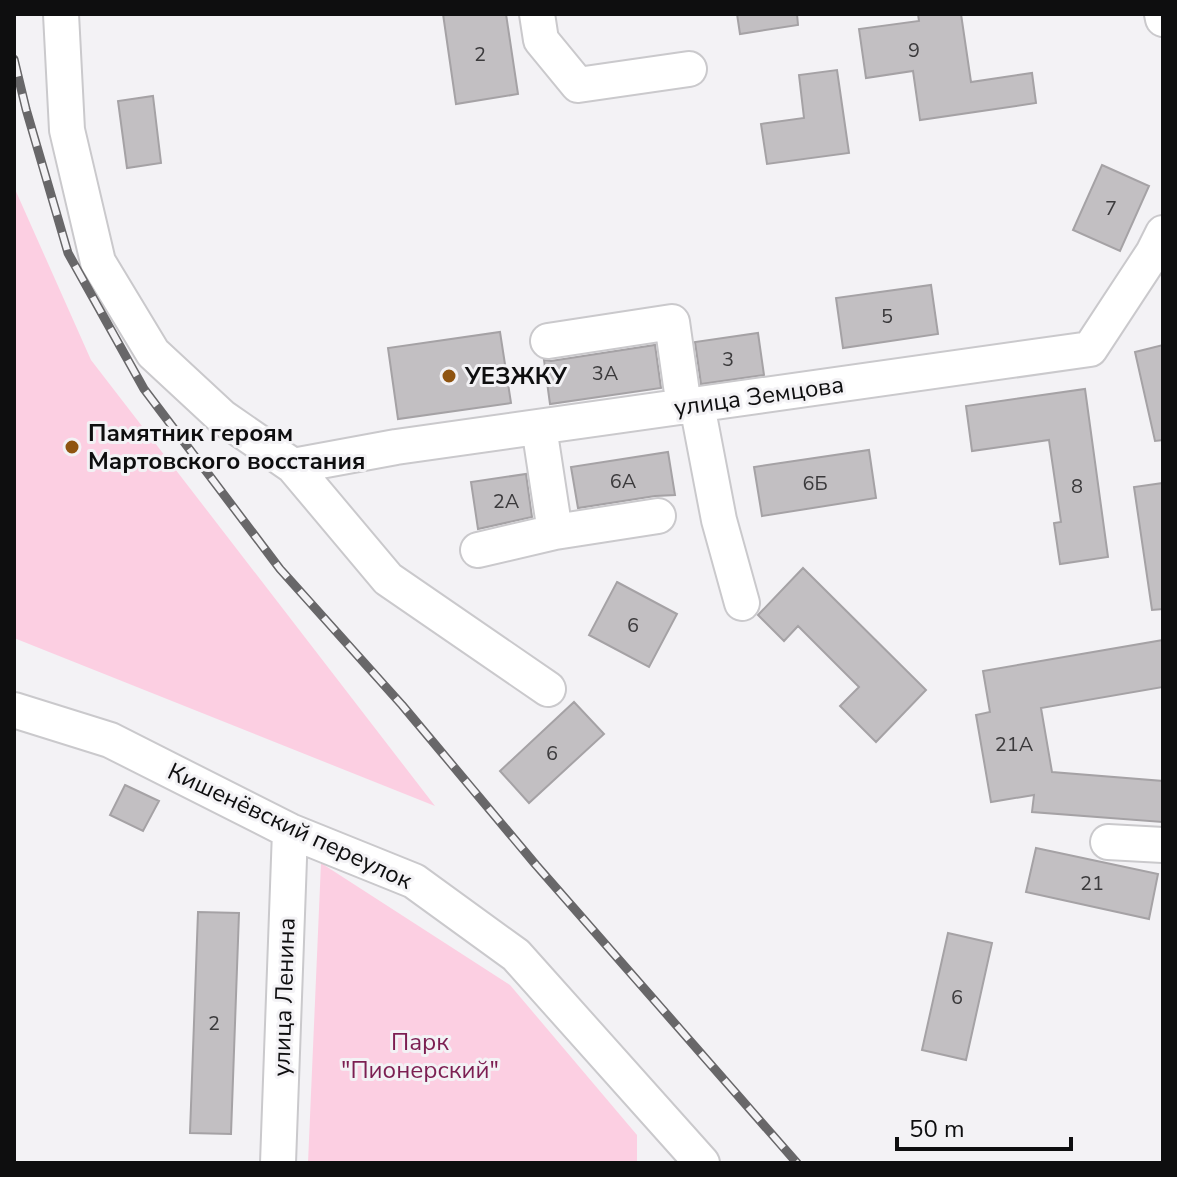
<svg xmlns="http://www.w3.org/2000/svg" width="1177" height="1177" font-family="'Nunito Sans',sans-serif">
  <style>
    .green { fill: #fccfe2 }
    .building { fill: #c2bfc2; stroke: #a5a2a5; stroke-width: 2 }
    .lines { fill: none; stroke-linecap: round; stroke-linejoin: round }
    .minor-casing { stroke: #cac9cc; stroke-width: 38 }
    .minor { stroke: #fff; stroke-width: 34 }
    .rail-casing { stroke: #686769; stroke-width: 9 }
    .rail { stroke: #f3f2f5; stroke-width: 6; stroke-dasharray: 18; stroke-linecap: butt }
    .poi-dot { fill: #8f5411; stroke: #f3f2f5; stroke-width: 3 }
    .labels { text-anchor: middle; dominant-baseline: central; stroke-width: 6; stroke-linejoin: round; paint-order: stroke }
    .number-label { font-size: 20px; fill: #3b3a3c }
    .poi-label { font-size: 24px; font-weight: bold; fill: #0e0e0f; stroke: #f3f2f5; text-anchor: start }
    .street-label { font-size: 24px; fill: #0e0e0f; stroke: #f3f2f5 }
    .park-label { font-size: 24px; fill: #7c1f52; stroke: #f3f2f5 }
  </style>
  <rect width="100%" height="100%" fill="#f3f2f5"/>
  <path class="green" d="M 14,187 L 91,360 L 435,806 L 14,638 Z
    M 321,863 L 510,985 L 637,1135 L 637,1163 L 308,1163 Z"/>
  <path class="building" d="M 443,14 L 506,14 L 518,94 L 456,104 Z
    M 737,14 L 797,14 L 798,25 L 740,34 Z
    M 918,14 L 961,14 L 971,82 L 1032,73 L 1036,103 L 920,120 L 913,71 L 866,78 L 859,29 L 919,21 Z
    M 837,70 L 849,153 L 767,164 L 761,124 L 804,118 L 799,75 Z
    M 153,96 L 161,163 L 127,168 L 118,101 Z
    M 1102,165 L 1149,186 L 1120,251 L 1073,230 Z
    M 931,285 L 938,334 L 843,348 L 836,298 Z
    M 500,332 L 511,403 L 398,419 L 388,348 Z
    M 758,333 L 764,375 L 701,384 L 695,342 Z
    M 655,345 L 661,388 L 550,404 L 544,360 L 551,361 Z
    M 1163,345 L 1163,440 L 1155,441 L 1135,352 Z
    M 1085,389 L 1108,557 L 1060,564 L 1054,523 L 1061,522 L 1049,440 L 972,451 L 966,406 Z
    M 869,450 L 876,498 L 762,516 L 754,467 Z
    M 668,452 L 675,495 L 655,496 L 578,508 L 571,467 Z
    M 526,474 L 532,517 L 478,529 L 471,482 Z
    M 1163,483 L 1163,609 L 1152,610 L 1134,487 Z
    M 803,568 L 926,690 L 876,742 L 840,706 L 859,687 L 798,626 L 784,641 L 758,615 Z
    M 617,582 L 677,614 L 649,667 L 589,635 Z
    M 1163,640 L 1163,687 L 1041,708 L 1052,772 L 1163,781 L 1162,822 L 1032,812 L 1034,795 L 991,802 L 976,715 L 990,712 L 983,671 Z
    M 574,702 L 604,734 L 529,803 L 500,771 Z
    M 125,785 L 159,801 L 143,831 L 110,815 Z
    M 1036,848 L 1158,874 L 1149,919 L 1026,892 Z
    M 198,912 L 239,913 L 231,1134 L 190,1133 Z
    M 948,933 L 992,943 L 966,1060 L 922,1050 Z"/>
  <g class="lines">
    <g class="minor-casing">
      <path id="minor" d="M 61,14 L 67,130 L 98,262 L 153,353 L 222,417 L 293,466 L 388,579 L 548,689
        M 537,14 L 541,40 L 578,85 L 689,69
        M 1162,14 L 1163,19
        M 548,341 L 672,322 L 684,407
        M 697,405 L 719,520 L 742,603
        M 539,427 L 555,532
        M 293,466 L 396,447 L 1090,349 L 1153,253 L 1163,233
        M 478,550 L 555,532 L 658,516
        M 14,710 L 110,740 L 290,831 L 414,881 L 516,955 L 702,1163
        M 1108,842 L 1163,845
        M 278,1163 L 290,831"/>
    </g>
    <use href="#minor" class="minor"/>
    <g class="rail-casing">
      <path id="rail" d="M 14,59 L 26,109 L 68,253 L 144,389 L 280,569 L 402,705 L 536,865 L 797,1163"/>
    </g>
    <use href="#rail" class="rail"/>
  </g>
  <g class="poi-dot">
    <circle cx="449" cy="376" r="8"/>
    <circle cx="72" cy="447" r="8"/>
  </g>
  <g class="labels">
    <g class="number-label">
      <text x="914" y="50">9</text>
      <text x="480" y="54">2</text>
      <text x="1111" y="208">7</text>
      <text x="887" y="316">5</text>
      <text x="728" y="359">3</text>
      <text x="605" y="373">3А</text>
      <text x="623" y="481">6А</text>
      <text x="815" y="483">6Б</text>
      <text x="1077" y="486">8</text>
      <text x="506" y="501">2А</text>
      <text x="633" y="625">6</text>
      <text x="1014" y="744">21А</text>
      <text x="552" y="753">6</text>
      <text x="1092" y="883">21</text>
      <text x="957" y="997">6</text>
      <text x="214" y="1023">2</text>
    </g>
    <g class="poi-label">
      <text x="465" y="376">УЕЗЖКУ</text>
      <text x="88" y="433">Памятник героям<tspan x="88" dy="28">Мартовского восстания</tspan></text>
    </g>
    <g class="street-label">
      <text transform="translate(759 396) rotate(-8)">улица Земцова</text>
      <text transform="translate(290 826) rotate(25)">Кишенёвский переулок</text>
      <text transform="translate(284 997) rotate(-88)">улица Ленина</text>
    </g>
    <g class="park-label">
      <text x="420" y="1042">Парк<tspan x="420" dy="28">"Пионерский"</tspan></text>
    </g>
  </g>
  <rect width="1177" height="1177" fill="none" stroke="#0e0e0f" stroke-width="32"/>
  <path d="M897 1137v12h174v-12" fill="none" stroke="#0e0e0f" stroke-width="4"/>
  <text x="909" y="1137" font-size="24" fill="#0e0e0f" stroke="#f3f2f5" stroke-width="6" paint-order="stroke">50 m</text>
</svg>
